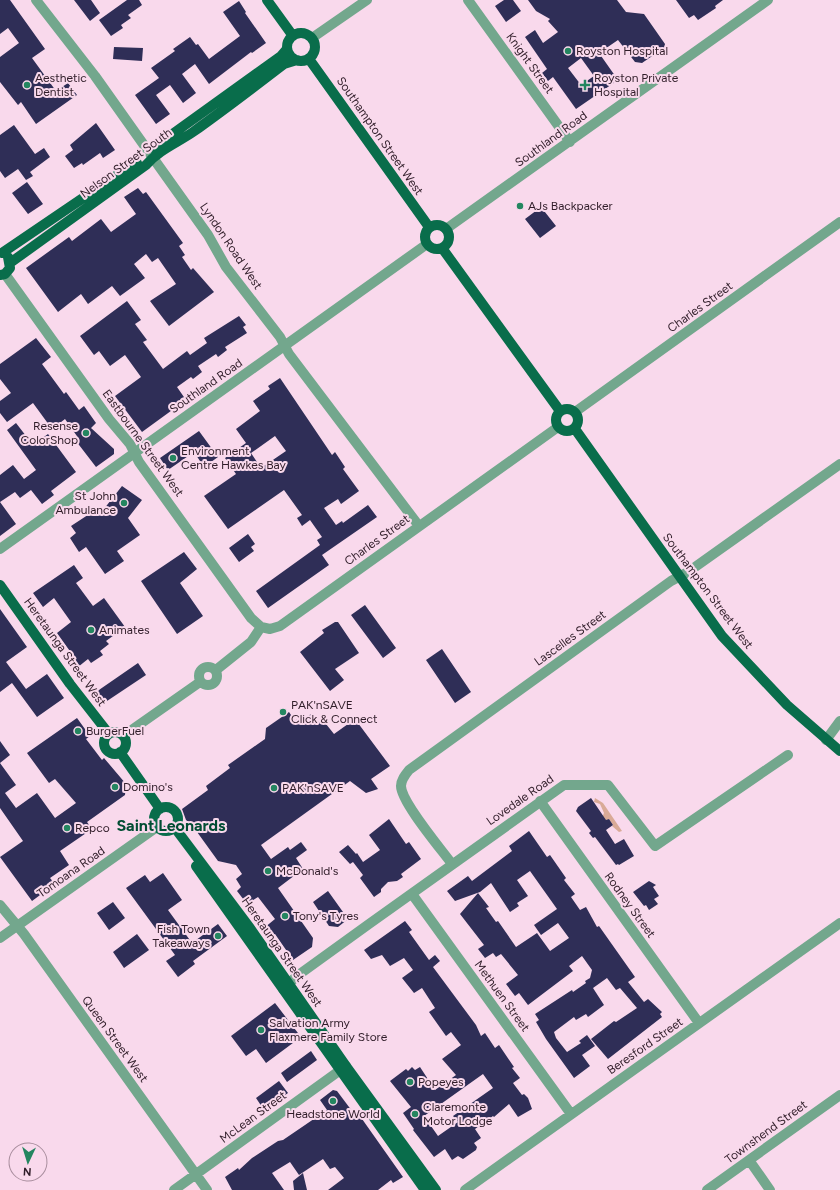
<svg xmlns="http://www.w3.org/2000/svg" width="840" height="1190" font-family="Figtree,sans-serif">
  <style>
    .green { fill: #d9aa97 }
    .building { fill: #2f2e57; fill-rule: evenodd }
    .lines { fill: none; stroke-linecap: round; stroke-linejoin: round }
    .minor { stroke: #73a78d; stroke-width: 10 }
    .major { stroke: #096d4b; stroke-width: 10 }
    .poi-dot { fill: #248660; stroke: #f9d9ec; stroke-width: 1.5 }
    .labels { text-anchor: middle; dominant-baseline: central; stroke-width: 4; stroke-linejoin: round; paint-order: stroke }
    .poi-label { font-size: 12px; fill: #301d29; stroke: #f9d9ec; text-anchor: start }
    .street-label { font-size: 12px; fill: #301d29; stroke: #f9d9ec }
    .district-label { font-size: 16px; font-weight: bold; fill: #014d33; stroke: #f9d9ec }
  </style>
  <rect width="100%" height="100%" fill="#f9d9ec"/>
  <path class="green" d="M 595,798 L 603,803 L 622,831 L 619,832 L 612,826 L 613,825 L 609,819 L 599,825 L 604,813 L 600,804 L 594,802 Z"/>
  <path class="building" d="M 0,0 L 10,0 L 45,49 L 32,58 L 56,91 L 68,83 L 77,95 L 36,124 L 21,102 L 18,105 L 0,82 L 0,57 L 19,43 L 8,28 L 0,34 Z
    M 74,0 L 91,0 L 100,13 L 90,21 Z
    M 127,0 L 139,0 L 142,5 L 128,15 L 131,18 L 121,25 L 123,28 L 111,36 L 99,20 Z
    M 504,0 L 513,0 L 521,11 L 506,22 L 495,6 Z
    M 528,0 L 617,0 L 626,12 L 644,14 L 665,44 L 664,48 L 642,63 L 635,62 L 618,40 L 599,53 L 618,80 L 576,109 L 553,77 L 548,81 L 542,73 L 547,69 L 525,37 L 535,30 L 543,43 L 558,32 L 548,21 L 550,19 L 536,11 ZM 581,58 L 594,76 L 581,85 L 568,68 Z
    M 676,0 L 723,0 L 715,6 L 716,8 L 698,20 L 694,15 L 689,18 Z
    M 239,1 L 246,12 L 245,13 L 266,43 L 252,53 L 251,52 L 209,84 L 195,64 L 182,74 L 196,93 L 183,103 L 170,85 L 156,95 L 170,114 L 156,124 L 135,95 L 159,78 L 151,68 L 175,51 L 173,49 L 190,37 L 196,45 L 198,44 L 209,59 L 240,36 L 223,12 Z
    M 114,47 L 143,48 L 142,61 L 113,59 Z
    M 96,123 L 115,150 L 103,158 L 100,153 L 83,165 L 82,163 L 74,168 L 65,156 L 73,150 L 70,145 Z
    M 14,125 L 35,154 L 44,148 L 50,157 L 30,172 L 33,176 L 26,180 L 18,169 L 5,178 L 0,171 L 0,135 Z
    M 27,182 L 43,204 L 28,214 L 12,193 Z
    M 138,188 L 143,194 L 146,192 L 183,243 L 179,246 L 185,255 L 182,257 L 191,270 L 193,268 L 214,292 L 169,326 L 150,301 L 176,284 L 158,258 L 152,262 L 146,254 L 134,264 L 145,278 L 120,296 L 112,286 L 88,304 L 81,294 L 58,312 L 26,268 L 69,237 L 72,241 L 101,219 L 111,232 L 136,214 L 124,197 Z
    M 541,207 L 556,226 L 540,238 L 525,219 Z
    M 127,301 L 141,320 L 135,324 L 147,340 L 143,342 L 163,369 L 187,351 L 190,355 L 207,343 L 204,338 L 239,316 L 246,325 L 243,327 L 247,333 L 225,347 L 227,350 L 218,357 L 216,354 L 198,366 L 202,372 L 193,379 L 191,377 L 177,387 L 186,400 L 142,432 L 115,396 L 141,377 L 125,355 L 110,366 L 99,351 L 94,355 L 80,336 Z
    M 36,338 L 51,357 L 42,364 L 64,394 L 66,392 L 79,410 L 84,406 L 96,423 L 91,428 L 114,449 L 114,454 L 96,467 L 76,441 L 79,439 L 65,419 L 52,429 L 33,403 L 7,422 L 0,413 L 0,401 L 11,393 L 0,379 L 0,364 Z
    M 280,378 L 332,455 L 335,452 L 345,467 L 343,469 L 359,491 L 341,504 L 338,499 L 324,508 L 336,525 L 342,521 L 343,523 L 368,505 L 377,517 L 322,555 L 329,565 L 268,608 L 256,591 L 320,545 L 317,540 L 322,537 L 310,520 L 302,526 L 297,518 L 302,515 L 284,490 L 228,529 L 204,496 L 236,474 L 225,458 L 246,443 L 236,429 L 260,411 L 253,401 L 270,389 L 268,386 ZM 275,436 L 286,451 L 261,468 L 251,453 Z
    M 16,423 L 33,445 L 48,434 L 76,472 L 51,491 L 54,495 L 42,504 L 31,490 L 20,498 L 15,492 L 0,502 L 16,524 L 0,536 L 0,475 L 13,465 L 24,479 L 36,470 L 7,430 Z
    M 199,431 L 218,457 L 204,467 L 194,452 L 168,470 L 160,458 Z
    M 122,486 L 142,500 L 128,518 L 140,535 L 117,551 L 124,561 L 105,574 L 86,547 L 79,552 L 70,538 L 76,533 L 71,526 L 97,509 L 100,514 Z
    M 248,534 L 255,544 L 251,547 L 254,551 L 239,562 L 229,548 Z
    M 184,552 L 197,569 L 180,583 L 203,616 L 177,634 L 141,581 Z
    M 74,565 L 83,578 L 76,583 L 93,606 L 104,598 L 125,627 L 106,641 L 109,644 L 100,651 L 103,655 L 91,663 L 88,659 L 78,667 L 69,656 L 72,654 L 57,633 L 71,622 L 54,598 L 43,607 L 33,593 Z
    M 365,605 L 396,648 L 383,658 L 351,615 Z
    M 0,609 L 27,647 L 6,662 L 26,689 L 47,674 L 64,698 L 37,717 L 12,683 L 0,692 Z
    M 335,622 L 338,622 L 359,653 L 335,669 L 344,680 L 330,691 L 300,652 L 324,633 L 322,630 Z
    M 442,649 L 471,692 L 455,703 L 426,660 Z
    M 138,663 L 146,675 L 104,703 L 96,692 Z
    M 289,712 L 295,721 L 299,718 L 301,721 L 311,714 L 316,721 L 326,724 L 334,734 L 355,719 L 390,766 L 371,779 L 378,789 L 366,793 L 350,781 L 261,845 L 271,859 L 288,847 L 290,850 L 301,842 L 307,850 L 296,858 L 303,869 L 278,888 L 313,938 L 312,947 L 293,960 L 275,934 L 270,937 L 264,928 L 275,919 L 258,897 L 247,904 L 237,891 L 241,887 L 236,879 L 242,874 L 236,865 L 218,861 L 192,825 L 186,820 L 182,809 L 208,790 L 206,786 L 230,768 L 228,765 L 265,739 L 266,728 Z
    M 77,718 L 90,736 L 86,739 L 102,760 L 104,758 L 126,784 L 125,795 L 87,822 L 92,829 L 60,851 L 69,865 L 50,878 L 55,884 L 32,901 L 0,857 L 23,841 L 0,808 L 0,763 L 16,785 L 5,793 L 16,808 L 37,793 L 55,818 L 76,803 L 55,779 L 49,783 L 27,753 Z
    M 0,741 L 10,755 L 0,763 Z
    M 591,798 L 606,820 L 609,819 L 613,825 L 606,830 L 615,844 L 624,839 L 634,856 L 619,865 L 618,864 L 616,865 L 595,837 L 593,838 L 589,833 L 591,831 L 576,811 L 578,807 Z
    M 389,819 L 406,844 L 409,842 L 421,859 L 401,874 L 403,877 L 397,881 L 388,882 L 381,889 L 381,892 L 374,897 L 360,878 L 363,875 L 353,862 L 350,864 L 339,852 L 348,845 L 356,854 L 357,853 L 363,862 L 380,850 L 369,835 Z
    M 529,831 L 547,857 L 550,855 L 566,878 L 564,880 L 575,894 L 571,897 L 580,910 L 586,907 L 597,927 L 599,926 L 635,977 L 628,982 L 644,1002 L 648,999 L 662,1012 L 660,1014 L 662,1017 L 608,1059 L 591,1039 L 614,1021 L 616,1022 L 637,1008 L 620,988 L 616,990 L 607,978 L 593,988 L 604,1005 L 588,1017 L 586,1014 L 576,1020 L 574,1017 L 554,1032 L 556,1038 L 567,1052 L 581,1043 L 579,1041 L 587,1035 L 595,1046 L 582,1055 L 590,1066 L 574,1078 L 546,1039 L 536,1022 L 539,1020 L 535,1014 L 572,990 L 573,992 L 586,983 L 585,981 L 590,978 L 592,970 L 582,956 L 569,966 L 573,971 L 528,1005 L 519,993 L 515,996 L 506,984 L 518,975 L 501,954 L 496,957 L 493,953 L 485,958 L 478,949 L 484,945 L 460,914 L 478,893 L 489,907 L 486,908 L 496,922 L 498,921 L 516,947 L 537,933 L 550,951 L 569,938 L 558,923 L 541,935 L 534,925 L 557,909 L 530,871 L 517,880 L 528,896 L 517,903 L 519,906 L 510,912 L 491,883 L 480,892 L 455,901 L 447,891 L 468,876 L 472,881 L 512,851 L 509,846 Z
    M 163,873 L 182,900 L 168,910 L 192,943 L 218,924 L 227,936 L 193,961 L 195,964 L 178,977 L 166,961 L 175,955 L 126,888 L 145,875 L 150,882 Z
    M 649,881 L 656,885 L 653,887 L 659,896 L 654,899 L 658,904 L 649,910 L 646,905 L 644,906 L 633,892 Z
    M 328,891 L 348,919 L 338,927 L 329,926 L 313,902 Z
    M 113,902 L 125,918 L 109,930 L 97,913 Z
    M 405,921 L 412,930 L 409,932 L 429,960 L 435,955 L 440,961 L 433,967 L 476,1025 L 481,1036 L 485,1033 L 495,1048 L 499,1045 L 514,1067 L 512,1068 L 520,1078 L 513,1083 L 522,1095 L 524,1094 L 528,1098 L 532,1109 L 518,1117 L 509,1104 L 494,1117 L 493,1116 L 475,1129 L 481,1138 L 474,1143 L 477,1147 L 476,1150 L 463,1159 L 458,1156 L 452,1160 L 445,1149 L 434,1157 L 413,1130 L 414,1129 L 403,1113 L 411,1107 L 390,1081 L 406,1069 L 408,1071 L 412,1067 L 415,1070 L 420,1067 L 435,1090 L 456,1075 L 442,1059 L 461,1045 L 451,1032 L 446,1036 L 429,1012 L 435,1008 L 422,988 L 414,993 L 402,978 L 413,970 L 404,958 L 390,966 L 382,955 L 371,959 L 364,950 ZM 483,1074 L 493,1088 L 453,1116 L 458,1122 L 438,1136 L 424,1116 Z
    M 137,934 L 149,950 L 124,968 L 113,952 Z
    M 275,1003 L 301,1037 L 266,1063 L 256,1049 L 246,1056 L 231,1036 Z
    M 311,1051 L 317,1060 L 287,1082 L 281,1073 Z
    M 279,1081 L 288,1093 L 264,1110 L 256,1098 Z
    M 333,1090 L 337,1091 L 352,1111 L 355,1109 L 403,1177 L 393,1183 L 391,1180 L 378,1190 L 328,1190 L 344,1178 L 335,1167 L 330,1169 L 323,1159 L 299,1175 L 290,1162 L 272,1173 L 284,1190 L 232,1190 L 225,1177 L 238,1168 L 239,1170 L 252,1158 L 278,1141 L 283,1140 L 327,1110 L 320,1100 Z
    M 303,1173 L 307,1190 L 294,1190 L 293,1181 Z"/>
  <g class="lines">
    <path class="minor" d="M 36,0 L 95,76 L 146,148 L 208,235 L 226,267 L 280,337 L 289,354 L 419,526
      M 468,0 L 570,142
      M 312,38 L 367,0
      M 446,229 L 768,0
      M 5,274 L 109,419 L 130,444 L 139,462 L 251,618 L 261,627
      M 575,412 L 840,222
      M 0,549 L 427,244
      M199 676a9 9 0 1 1 18 0a9 9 0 1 1-18 0Z
      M 216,670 L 251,642 L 261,627 L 270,629 L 280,626 L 558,427
      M 123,736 L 200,682
      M 826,740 L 840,721
      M 540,801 L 699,1023
      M 452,864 C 441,849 401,802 401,786 C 401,780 405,775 409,770 L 671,581 L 688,572 L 840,464
      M 412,894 L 571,1114
      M 0,905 L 24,934 L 207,1190
      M 0,938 L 157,827
      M 283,989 L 297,976 L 369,924 L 564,785 L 608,785 L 655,846 L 788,755
      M 749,1160 L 770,1190
      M 174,1190 L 346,1066
      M 465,1190 L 840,923
      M 707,1190 L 840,1095"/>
    <path class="major" d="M 267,0 L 293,36
      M287 47a14 14 0 1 1 28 0a14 14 0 1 1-28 0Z
      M 309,59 L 429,227
      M 153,148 L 281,56 L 287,49
      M425 237a12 12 0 1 1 24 0a12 12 0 1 1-24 0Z
      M 442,248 L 560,411
      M 2,253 L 114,177 L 137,163
      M 10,263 L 146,165 C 159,150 177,143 193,132 C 224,110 254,87 284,64 L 297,60
      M 0,275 L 5,274 L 10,268 L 8,257
      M556 420a11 11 0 1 1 22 0a11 11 0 1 1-22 0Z
      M 575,429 L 722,636 L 787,705 L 840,751
      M 0,585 L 70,684 L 109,734
      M104 743a11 11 0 1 1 22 0a11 11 0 1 1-22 0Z
      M 120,752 L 160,809
      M154 819a12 12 0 1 1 24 0a12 12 0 1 1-24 0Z
      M 175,828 L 250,928 L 346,1066 L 436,1190
      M 196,866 L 425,1190"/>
  </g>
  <g class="poi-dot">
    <circle cx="568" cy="51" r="4"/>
    <circle cx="27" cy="85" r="4"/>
    <path d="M583 79h4v4h4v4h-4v4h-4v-4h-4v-4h4z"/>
    <circle cx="520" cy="206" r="4"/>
    <circle cx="86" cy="433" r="4"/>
    <circle cx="173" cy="458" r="4"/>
    <circle cx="124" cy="503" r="4"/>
    <circle cx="91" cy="630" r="4"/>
    <circle cx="283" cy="712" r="4"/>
    <circle cx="78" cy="731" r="4"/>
    <circle cx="115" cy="787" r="4"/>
    <circle cx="274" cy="788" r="4"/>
    <circle cx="67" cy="828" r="4"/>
    <circle cx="268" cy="871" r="4"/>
    <circle cx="285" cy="916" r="4"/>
    <circle cx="218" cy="936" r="4"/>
    <circle cx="261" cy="1030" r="4"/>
    <circle cx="410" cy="1082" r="4"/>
    <circle cx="333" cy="1101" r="4"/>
    <circle cx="415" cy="1114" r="4"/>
  </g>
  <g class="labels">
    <g class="poi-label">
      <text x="576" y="51">Royston Hospital</text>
      <text x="35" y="78">Aesthetic<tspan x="35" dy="14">Dentist</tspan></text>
      <text x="594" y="78">Royston Private<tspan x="594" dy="14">Hospital</tspan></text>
      <text x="528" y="206">AJs Backpacker</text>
      <text x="78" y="426" text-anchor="end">Resense<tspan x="78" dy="14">ColorShop</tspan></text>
      <text x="181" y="451">Environment<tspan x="181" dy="14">Centre Hawkes Bay</tspan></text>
      <text x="116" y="496" text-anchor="end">St John<tspan x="116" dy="14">Ambulance</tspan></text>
      <text x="99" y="630">Animates</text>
      <text x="291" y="705">PAK'nSAVE<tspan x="291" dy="14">Click &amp; Connect</tspan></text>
      <text x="86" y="731">BurgerFuel</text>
      <text x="123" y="787">Domino's</text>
      <text x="282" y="788">PAK'nSAVE</text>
      <text x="75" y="828">Repco</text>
      <text x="276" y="871">McDonald's</text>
      <text x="293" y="916">Tony's Tyres</text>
      <text x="210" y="929" text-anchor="end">Fish Town<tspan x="210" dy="14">Takeaways</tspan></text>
      <text x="269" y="1023">Salvation Army<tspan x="269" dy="14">Flaxmere Family Store</tspan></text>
      <text x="418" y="1082">Popeyes</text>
      <text x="423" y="1107">Claremonte<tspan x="423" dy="14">Motor Lodge</tspan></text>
      <text x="333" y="1114" text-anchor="middle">Headstone World</text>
    </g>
    <g class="street-label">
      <text transform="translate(530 63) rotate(54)">Knight Street</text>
      <text transform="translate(380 136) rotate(55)">Southampton Street West</text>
      <text transform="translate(551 139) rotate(-36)">Southland Road</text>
      <text transform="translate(126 163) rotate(-36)">Nelson Street South</text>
      <text transform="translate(231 246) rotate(56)">Lyndon Road West</text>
      <text transform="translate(700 307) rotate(-36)">Charles Street</text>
      <text transform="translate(206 386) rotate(-35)">Southland Road</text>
      <text transform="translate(143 443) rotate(54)">Eastbourne Street West</text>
      <text transform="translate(377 540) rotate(-36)">Charles Street</text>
      <text transform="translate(708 591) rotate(53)">Southampton Street West</text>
      <text transform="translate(570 638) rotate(-36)">Lascelles Street</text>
      <text transform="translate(65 652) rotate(54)">Heretaunga Street West</text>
      <text transform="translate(520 800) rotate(-35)">Lovedale Road</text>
      <text transform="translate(71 872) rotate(-35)">Tomoana Road</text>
      <text transform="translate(630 905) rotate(54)">Rodney Street</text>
      <text transform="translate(282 952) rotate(55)">Heretaunga Street West</text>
      <text transform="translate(502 996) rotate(54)">Methuen Street</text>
      <text transform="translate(115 1039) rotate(54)">Queen Street West</text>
      <text transform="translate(645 1046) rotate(-35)">Beresford Street</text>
      <text transform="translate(253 1117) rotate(-36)">McLean Street</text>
      <text transform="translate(766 1132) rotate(-36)">Townshend Street</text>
    </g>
    <g class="district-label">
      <text x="171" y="825">Saint Leonards</text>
    </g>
  </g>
  <g transform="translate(28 1162) rotate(184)"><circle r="19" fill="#f9d9ec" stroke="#a98e9e"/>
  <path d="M0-3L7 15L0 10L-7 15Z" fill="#248660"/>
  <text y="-6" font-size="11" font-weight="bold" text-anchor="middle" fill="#301d29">N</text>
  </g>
</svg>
